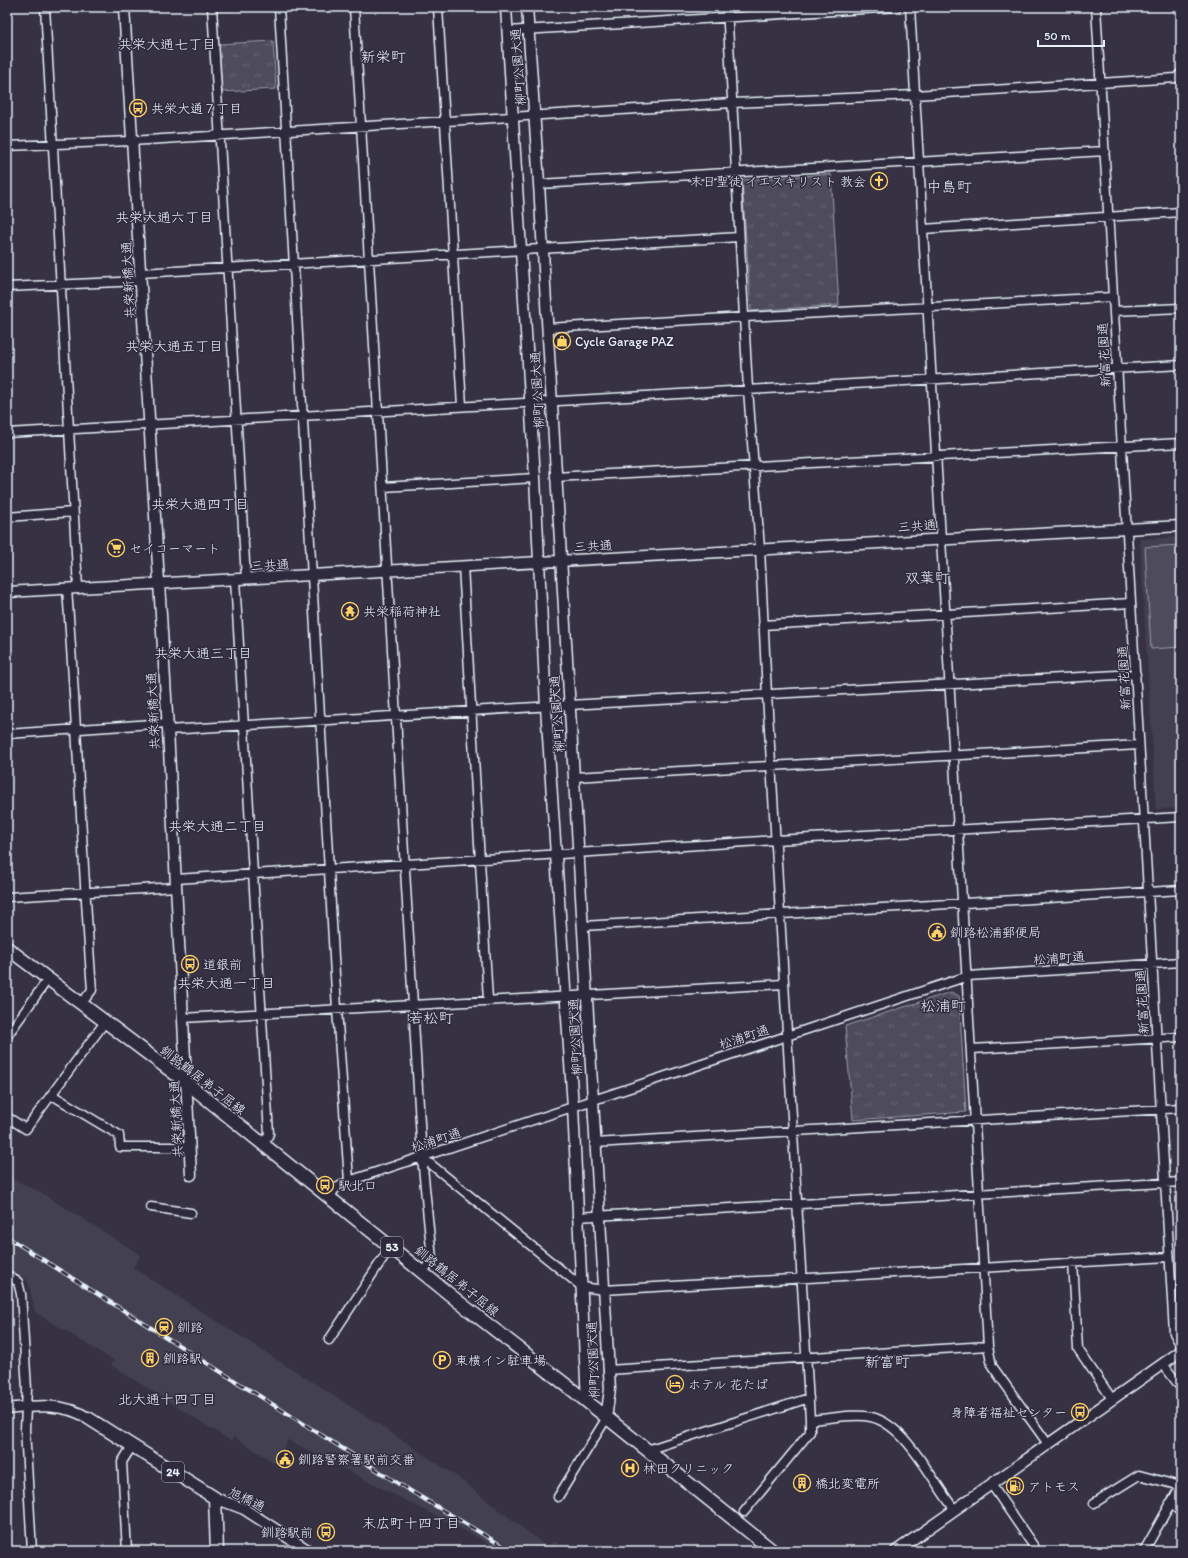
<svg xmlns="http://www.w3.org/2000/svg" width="1188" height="1558" font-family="Itim,'Klee One',sans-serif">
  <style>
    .built { fill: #433f51 }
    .grass { fill: url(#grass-tufts); stroke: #9a9eaa }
    .pitch { fill: #4d4b5c; stroke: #9a9eaa }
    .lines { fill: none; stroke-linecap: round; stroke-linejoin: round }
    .minor-casing { stroke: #e8f1f8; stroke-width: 11 }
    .tertiary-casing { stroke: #e8f1f8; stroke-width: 13 }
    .primary-casing { stroke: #e8f1f8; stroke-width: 15 }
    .minor { stroke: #2f2a3d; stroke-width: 8 }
    .tertiary { stroke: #2f2a3d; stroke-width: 10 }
    .primary { stroke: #2f2a3d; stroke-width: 12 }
    .rail-casing { stroke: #e8f1f8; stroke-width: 4 }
    .rail { stroke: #2f2a3d; stroke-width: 2.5; stroke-dasharray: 8; stroke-linecap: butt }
    .labels { text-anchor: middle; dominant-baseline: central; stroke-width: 3; stroke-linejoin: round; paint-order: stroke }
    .shield { fill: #2f2a3d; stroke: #b0b5c0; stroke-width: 1 }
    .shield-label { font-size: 12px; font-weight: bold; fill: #e8f1f8 }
    .street-label { font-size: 13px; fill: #e8f1f8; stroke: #2f2a3d }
    .poi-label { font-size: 13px; fill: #e8f1f8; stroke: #2f2a3d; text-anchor: start }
    .neighbourhood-label { font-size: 14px; fill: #e8f1f8; stroke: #2f2a3d }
    .quarter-label { font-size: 15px; fill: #e8f1f8; stroke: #2f2a3d }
  </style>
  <defs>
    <pattern id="grass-tufts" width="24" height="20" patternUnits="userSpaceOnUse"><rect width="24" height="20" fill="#4d4b5c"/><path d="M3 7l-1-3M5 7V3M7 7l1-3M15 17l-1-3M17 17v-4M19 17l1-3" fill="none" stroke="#676574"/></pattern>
  </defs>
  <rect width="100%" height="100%" fill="#363244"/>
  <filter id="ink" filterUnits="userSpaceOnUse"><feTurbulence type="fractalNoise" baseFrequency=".025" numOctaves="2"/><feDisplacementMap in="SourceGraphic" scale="8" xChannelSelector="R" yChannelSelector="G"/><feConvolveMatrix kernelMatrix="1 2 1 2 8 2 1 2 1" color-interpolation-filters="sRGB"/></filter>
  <g filter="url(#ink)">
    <path class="built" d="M 1181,537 L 1181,808 L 1156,809 L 1140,539 Z
      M 7,1176 L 40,1192 L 141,1255 L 133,1268 L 369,1418 L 456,1476 L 547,1547 L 555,1541 L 566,1551 L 499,1551 L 477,1537 L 288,1440 L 275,1463 L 234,1437 L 231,1441 L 111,1365 L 114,1361 L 35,1312 L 28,1281 L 7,1267 Z"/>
    <path class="grass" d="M 273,41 L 276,89 L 222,92 L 219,44 Z
      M 831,174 L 839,305 L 751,311 L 742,180 Z
      M 951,992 L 959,996 L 966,1112 L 853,1120 L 845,1026 Z"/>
    <path class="pitch" d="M 1181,545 L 1181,647 L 1151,649 L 1145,547 Z"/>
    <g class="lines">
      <g class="minor-casing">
        <path id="minor" d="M 45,7 L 78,588
          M 212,7 L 246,579
          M 279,7 L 337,1009 L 349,1181
          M 354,7 L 422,1157 L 432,1259 L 423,1272
          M 438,7 L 462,406
          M 727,7 L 748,389 L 760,549 L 767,695 L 810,1420 L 810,1432 L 744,1512
          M 910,7 L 988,1346 L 992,1366 L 1048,1444
          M 1096,7 L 1174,1333 L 1181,1346
          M 507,31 L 897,7
          M 7,146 L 131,141 L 732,103 L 915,95 L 1176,78 L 1181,73
          M 539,184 L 1105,151
          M 923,229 L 1181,212
          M 141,273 C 340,261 540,249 739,237
          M 7,287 L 141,281
          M 1114,311 L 1181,308
          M 547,328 L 1113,297
          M 7,433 L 1181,365
          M 555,477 L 1181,443
          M 383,487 L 535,478
          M 7,517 L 73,512
          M 463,566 L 488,1000
          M 235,580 L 269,1134 L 263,1145
          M 67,589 C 77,723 82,856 92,990 L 81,1004
          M 763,625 L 1131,603
          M 168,730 L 569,705 L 1136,674
          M 7,734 L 167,723
          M 574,777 L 1139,745
          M 176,879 L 776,840 L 1181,817
          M 7,897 L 176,887
          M 583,926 L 1181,890
          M 183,1018 L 784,984
          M 7,1036 L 48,979
          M 972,1049 L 1181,1037
          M 52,1095 L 119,1135 L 120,1147 L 190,1147
          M 7,1117 L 26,1129 L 105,1022
          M 595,1143 L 1181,1108
          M 422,1157 L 582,1287 L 604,1290 L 1169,1257
          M 329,1197 L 336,1188 L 349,1181 L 968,976 L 1181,962
          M 151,1207 L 191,1213
          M 577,1217 L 1181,1182
          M 1073,1262 L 1078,1349 L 1112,1399
          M 7,1275 L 18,1282 L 21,1294 L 27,1389 L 25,1429 L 32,1551
          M 329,1340 L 391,1246
          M 1163,1364 L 1181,1388
          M 608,1370 L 988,1346
          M 810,1420 C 829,1419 852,1413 871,1417 C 907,1425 933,1483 955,1510
          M 647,1450 L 809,1398
          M 991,1484 L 1037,1551
          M 558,1497 L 606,1419
          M 1094,1503 L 1139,1475 L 1180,1486
          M 1170,1503 L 1181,1512
          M 127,1551 L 122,1462 L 132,1446
          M 1144,1551 L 1181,1485"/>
      </g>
      <g class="tertiary-casing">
        <path id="tertiary" d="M 124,7 L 168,730 L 191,1175
          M 506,7 L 535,478 L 546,707 L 573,1107 L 587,1402
          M 527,7 L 539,184 L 610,1389 L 606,1419
          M 7,592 L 1181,526
          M 7,1409 C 35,1406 63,1402 88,1418
          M 215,1498 L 244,1509 L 309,1551
          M 896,1551 L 1181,1351"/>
      </g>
      <g class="primary-casing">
        <path id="primary" d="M 7,948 L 187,1083 L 464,1306 L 570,1388 L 773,1551
          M 88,1418 L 215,1498 L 217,1551"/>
      </g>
      <use href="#minor" class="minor"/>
      <use href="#tertiary" class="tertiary"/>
      <use href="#primary" class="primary"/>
      <g class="rail-casing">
        <path id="rail" d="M 7,1237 L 399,1484 L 511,1551"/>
      </g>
      <use href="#rail" class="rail"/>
    </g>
  </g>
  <defs>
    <g id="bus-ring" transform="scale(0.9)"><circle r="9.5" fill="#2f2a3d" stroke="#ffd166" stroke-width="1.5"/><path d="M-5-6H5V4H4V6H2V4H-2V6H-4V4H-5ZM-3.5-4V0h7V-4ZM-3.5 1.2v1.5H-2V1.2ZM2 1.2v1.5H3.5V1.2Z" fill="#ffd166"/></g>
    <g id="church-ring" transform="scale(0.9)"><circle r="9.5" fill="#2f2a3d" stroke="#ffd166" stroke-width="1.5"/><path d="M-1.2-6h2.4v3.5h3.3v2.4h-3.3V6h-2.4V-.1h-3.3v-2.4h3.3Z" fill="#ffd166"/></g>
    <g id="shop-ring" transform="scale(0.9)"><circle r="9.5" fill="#2f2a3d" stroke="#ffd166" stroke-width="1.5"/><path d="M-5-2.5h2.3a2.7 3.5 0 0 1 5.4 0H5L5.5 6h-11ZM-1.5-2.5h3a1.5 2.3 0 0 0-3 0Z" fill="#ffd166"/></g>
    <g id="supermarket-ring" transform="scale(0.9)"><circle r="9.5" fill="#2f2a3d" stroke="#ffd166" stroke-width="1.5"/><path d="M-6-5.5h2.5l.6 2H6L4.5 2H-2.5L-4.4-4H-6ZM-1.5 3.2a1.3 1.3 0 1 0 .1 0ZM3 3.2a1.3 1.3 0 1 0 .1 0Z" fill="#ffd166"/></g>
    <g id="temple-ring" transform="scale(0.9)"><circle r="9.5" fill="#2f2a3d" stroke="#ffd166" stroke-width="1.5"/><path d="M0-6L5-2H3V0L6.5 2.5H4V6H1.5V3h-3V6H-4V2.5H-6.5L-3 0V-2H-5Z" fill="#ffd166"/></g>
    <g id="civic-ring" transform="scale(0.9)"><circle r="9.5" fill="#2f2a3d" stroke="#ffd166" stroke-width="1.5"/><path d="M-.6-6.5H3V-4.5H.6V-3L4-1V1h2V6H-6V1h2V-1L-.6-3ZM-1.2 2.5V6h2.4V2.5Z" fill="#ffd166"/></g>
    <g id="station-ring" transform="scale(0.9)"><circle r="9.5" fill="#2f2a3d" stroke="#ffd166" stroke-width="1.5"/><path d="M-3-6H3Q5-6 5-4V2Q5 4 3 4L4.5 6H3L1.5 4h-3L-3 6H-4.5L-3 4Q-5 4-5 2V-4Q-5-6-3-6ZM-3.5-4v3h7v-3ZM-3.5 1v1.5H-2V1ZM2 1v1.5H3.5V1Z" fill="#ffd166"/></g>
    <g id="building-ring" transform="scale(0.9)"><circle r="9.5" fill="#2f2a3d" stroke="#ffd166" stroke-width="1.5"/><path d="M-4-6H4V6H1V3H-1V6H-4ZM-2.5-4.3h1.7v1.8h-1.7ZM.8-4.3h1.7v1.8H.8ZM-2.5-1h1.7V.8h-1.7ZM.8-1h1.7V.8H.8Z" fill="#ffd166"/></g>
    <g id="parking-ring" transform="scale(0.9)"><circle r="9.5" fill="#2f2a3d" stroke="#ffd166" stroke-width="1.5"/><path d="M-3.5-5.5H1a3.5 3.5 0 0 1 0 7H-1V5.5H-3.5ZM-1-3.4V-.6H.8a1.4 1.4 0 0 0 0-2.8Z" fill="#ffd166"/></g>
    <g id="hotel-ring" transform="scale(0.9)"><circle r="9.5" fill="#2f2a3d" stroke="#ffd166" stroke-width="1.5"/><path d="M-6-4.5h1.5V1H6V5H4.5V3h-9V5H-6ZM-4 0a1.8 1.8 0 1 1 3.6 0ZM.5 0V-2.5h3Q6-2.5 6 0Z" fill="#ffd166"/></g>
    <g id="hospital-ring" transform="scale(0.9)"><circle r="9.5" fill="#2f2a3d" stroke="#ffd166" stroke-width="1.5"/><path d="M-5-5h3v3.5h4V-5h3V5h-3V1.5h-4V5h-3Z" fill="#ffd166"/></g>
    <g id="fuel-ring" transform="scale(0.9)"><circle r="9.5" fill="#2f2a3d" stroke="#ffd166" stroke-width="1.5"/><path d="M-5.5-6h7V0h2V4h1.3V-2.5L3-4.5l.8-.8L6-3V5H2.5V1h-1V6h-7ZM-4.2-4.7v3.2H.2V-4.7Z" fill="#ffd166"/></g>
  </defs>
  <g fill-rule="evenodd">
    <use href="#bus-ring" x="138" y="108"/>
    <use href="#church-ring" x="879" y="181"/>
    <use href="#shop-ring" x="562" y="341"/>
    <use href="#supermarket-ring" x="116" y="548"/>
    <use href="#temple-ring" x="350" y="611"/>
    <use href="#civic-ring" x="937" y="932"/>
    <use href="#bus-ring" x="190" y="964"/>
    <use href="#bus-ring" x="325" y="1185"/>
    <use href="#station-ring" x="164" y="1327"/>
    <use href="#building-ring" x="150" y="1358"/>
    <use href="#parking-ring" x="442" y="1360"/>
    <use href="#hotel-ring" x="675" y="1384"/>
    <use href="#bus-ring" x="1080" y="1412"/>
    <use href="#civic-ring" x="285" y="1459"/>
    <use href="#hospital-ring" x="630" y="1468"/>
    <use href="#building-ring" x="802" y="1483"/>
    <use href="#fuel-ring" x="1015" y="1486"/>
    <use href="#bus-ring" x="326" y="1532"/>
  </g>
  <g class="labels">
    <g class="shield">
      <rect x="381" y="1237" width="22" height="20" rx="3"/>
      <rect x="162" y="1462" width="22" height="20" rx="3"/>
    </g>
    <g class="shield-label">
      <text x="392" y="1247">53</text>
      <text x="173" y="1472">24</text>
    </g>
    <g class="street-label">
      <text transform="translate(518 67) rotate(-94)">柳町公園大通</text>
      <text transform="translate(128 280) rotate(-93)">共栄新橋大通</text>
      <text transform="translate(1104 355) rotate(-93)">新富花園通</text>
      <text transform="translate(537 390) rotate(-93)">柳町公園大通</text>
      <text transform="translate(917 526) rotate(-4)">三共通</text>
      <text transform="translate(593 546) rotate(-3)">三共通</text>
      <text transform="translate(270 565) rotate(-3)">三共通</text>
      <text transform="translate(1124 678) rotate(-93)">新富花園通</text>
      <text transform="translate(153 711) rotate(-93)">共栄新橋大通</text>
      <text transform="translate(557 714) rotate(-94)">柳町公園大通</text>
      <text transform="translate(1059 958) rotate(-4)">松浦町通</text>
      <text transform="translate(1142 1002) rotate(-93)">新富花園通</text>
      <text transform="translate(575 1037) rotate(-93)">柳町公園大通</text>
      <text transform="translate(744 1037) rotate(-18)">松浦町通</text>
      <text transform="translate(203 1080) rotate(38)">釧路鶴居弟子屈線</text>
      <text transform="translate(176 1119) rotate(-93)">共栄新橋大通</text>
      <text transform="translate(436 1140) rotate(-18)">松浦町通</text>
      <text transform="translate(457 1281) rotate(39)">釧路鶴居弟子屈線</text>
      <text transform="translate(593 1360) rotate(-92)">柳町公園大通</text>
      <text transform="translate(247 1499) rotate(27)">旭橋通</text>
    </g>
    <g class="poi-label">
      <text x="151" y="108">共栄大通７丁目</text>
      <text x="866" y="181" text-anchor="end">末日聖徒 イエスキリスト 教会</text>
      <text x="575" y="341">Cycle Garage PAZ</text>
      <text x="129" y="548">セイコーマート</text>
      <text x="363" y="611">共栄稲荷神社</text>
      <text x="950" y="932">釧路松浦郵便局</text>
      <text x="203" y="964">道銀前</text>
      <text x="338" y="1185">駅北口</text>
      <text x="177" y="1327">釧路</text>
      <text x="163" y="1358">釧路駅</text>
      <text x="455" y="1360">東横イン駐車場</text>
      <text x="688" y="1384">ホテル 花たば</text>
      <text x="1067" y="1412" text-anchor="end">身障者福祉センター</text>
      <text x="298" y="1459">釧路警察署駅前交番</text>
      <text x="643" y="1468">林田クリニック</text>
      <text x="815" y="1483">橋北変電所</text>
      <text x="1028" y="1486">アトモス</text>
      <text x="313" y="1532" text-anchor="end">釧路駅前</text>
    </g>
    <g class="neighbourhood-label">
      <text x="167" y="44">共栄大通七丁目</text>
      <text x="164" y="217">共栄大通六丁目</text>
      <text x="174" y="346">共栄大通五丁目</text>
      <text x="200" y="504">共栄大通四丁目</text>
      <text x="203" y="653">共栄大通三丁目</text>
      <text x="217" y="826">共栄大通二丁目</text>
      <text x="226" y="983">共栄大通一丁目</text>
      <text x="167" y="1399">北大通十四丁目</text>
      <text x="411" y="1523">末広町十四丁目</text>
    </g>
    <g class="quarter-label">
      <text x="383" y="57">新栄町</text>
      <text x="949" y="187">中島町</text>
      <text x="927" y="578">双葉町</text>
      <text x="943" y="1006">松浦町</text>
      <text x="431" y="1018">若松町</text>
      <text x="887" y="1362">新富町</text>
    </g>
  </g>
  <rect width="1188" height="1558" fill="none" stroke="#2f2a3d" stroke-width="24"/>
  <rect x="12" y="12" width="1164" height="1534" fill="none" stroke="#e8f1f8" stroke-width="1.5" filter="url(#ink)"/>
  <path d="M1038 40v6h66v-6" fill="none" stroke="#e8f1f8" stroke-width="2"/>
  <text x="1044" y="40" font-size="12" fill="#e8f1f8" stroke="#2f2a3d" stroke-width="3" paint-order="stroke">50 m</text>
</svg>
